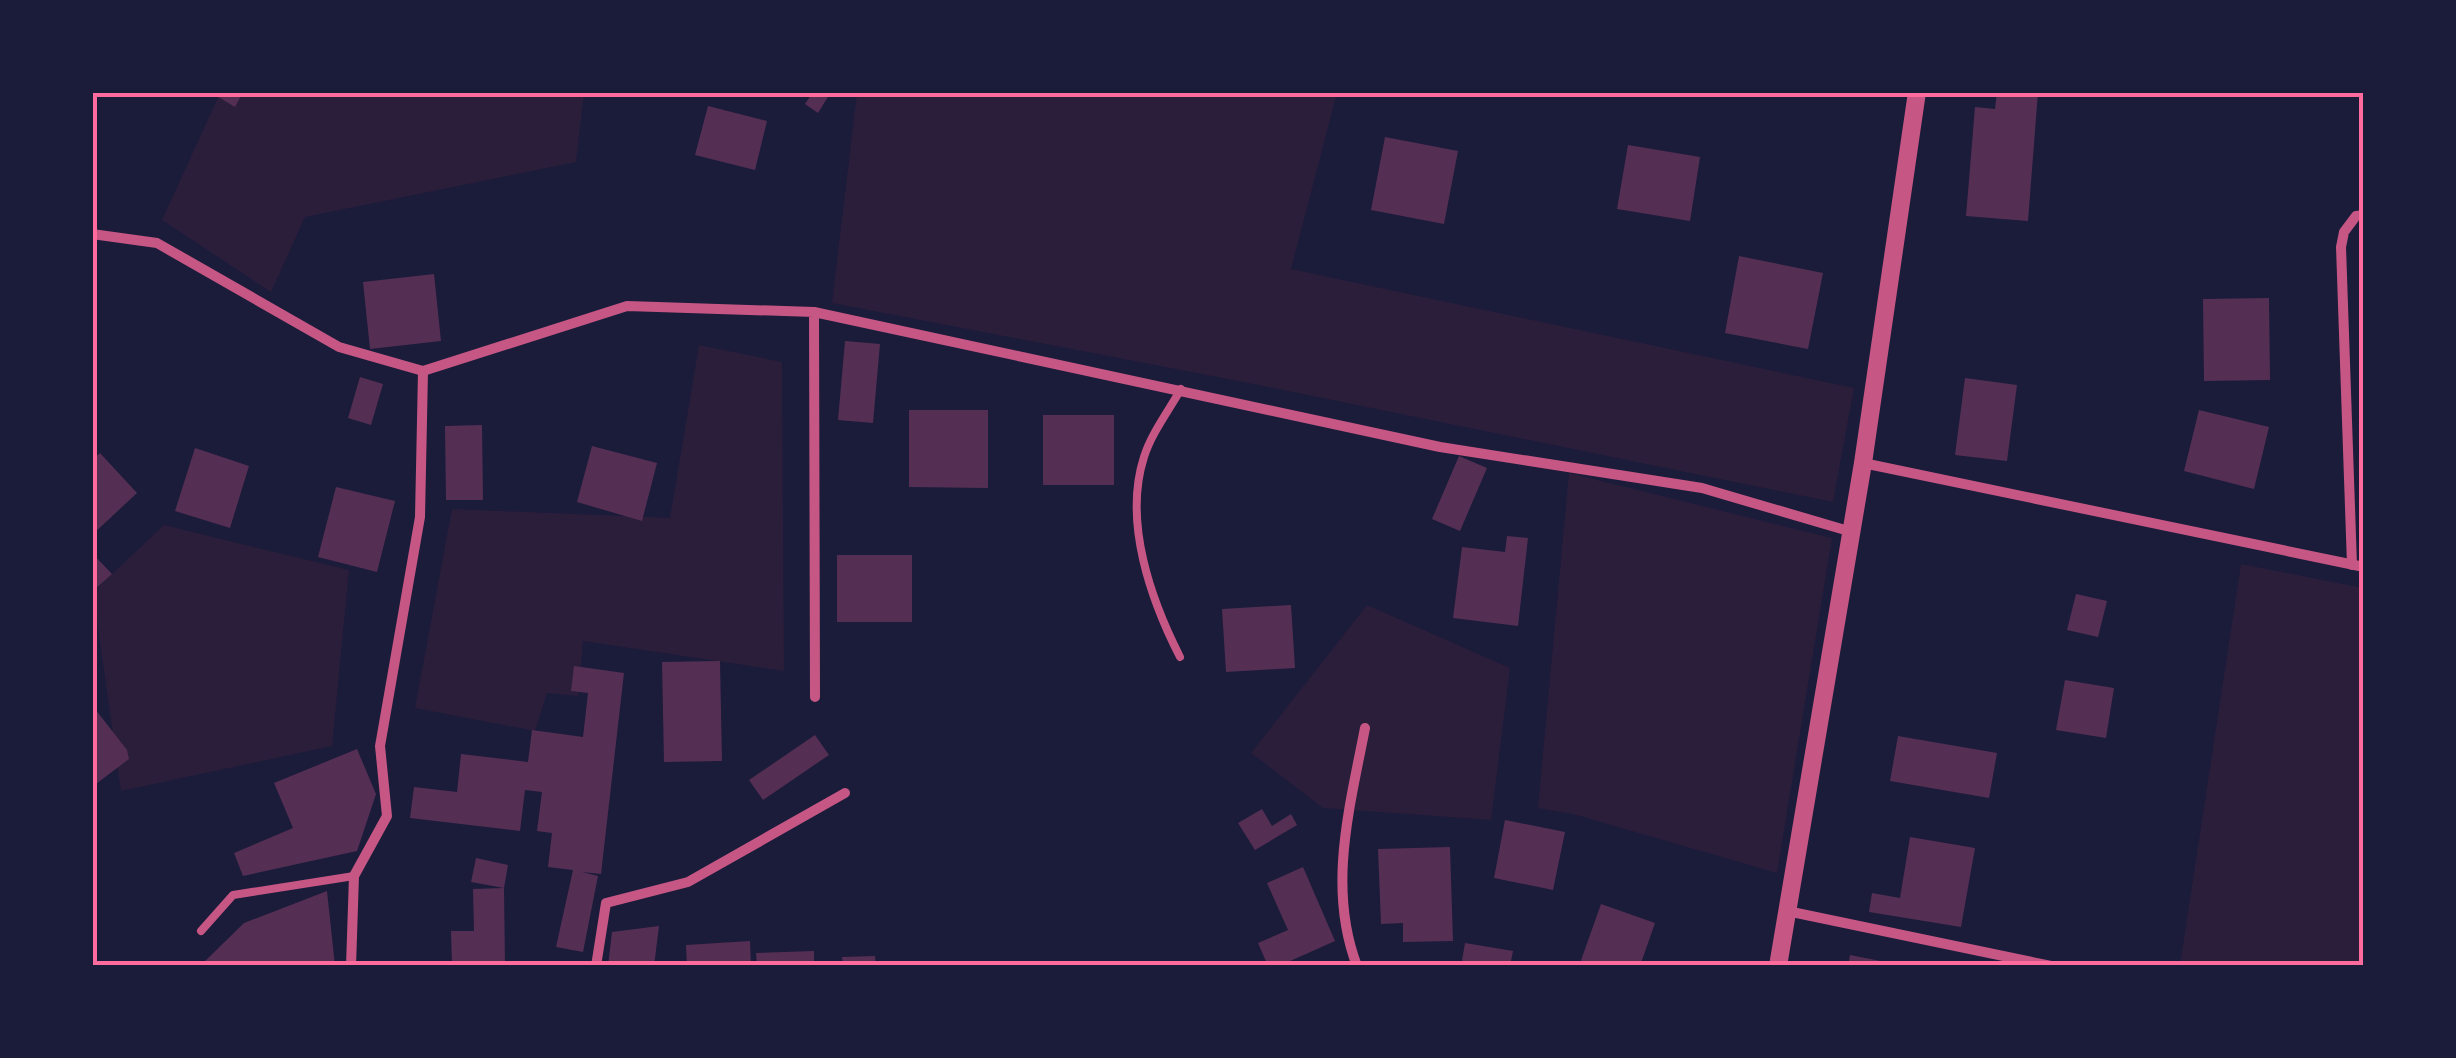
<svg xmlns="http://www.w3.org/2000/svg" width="2456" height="1058" font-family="Karla,sans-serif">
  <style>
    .green { fill: #2a1e3b }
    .building { fill: #542f53 }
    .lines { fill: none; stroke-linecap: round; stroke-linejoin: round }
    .service { stroke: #c65784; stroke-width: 8 }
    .minor { stroke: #c65784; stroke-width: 10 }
    .tertiary { stroke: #c65784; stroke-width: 18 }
    .neatline { fill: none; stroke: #ff6b9d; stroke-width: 4 }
  </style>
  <rect width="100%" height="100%" fill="#1b1b3a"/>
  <path class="green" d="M 220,93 L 584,93 L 576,162 L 305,217 L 271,292 L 162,220 Z
    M 857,93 L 1337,93 L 1291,269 L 1854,388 L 1833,502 L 1264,386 L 832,303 Z
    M 699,345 L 782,362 L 784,671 L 583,641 L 578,696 L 547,693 L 535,731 L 415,708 L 452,509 L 670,518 Z
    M 1569,473 L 1832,538 L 1777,873 L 1573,814 L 1538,808 Z
    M 164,525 L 349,570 L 332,746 L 121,791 L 93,592 Z
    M 2241,564 L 2363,588 L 2363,965 L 2180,965 Z
    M 1367,605 L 1510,668 L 1491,820 L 1323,808 L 1251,753 Z"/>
  <path class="building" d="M 210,92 L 243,92 L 235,107 Z
    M 807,92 L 831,92 L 818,113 L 805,104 L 811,95 Z
    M 1997,92 L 2038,92 L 2028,221 L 1966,216 L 1975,107 L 1995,109 Z
    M 708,106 L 767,121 L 755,170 L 695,155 Z
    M 1385,137 L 1458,151 L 1444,224 L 1371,210 Z
    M 1628,145 L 1700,157 L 1690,221 L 1617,209 Z
    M 1739,256 L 1823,273 L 1808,349 L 1725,333 Z
    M 434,274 L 441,341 L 370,349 L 363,282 Z
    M 2269,298 L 2270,380 L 2204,381 L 2203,299 Z
    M 845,341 L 880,344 L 873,423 L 838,420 Z
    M 360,377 L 383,384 L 371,425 L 348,418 Z
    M 1965,378 L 2017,385 L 2007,461 L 1955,455 Z
    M 909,410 L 988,410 L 988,488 L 909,487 Z
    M 2199,410 L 2269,427 L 2254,489 L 2184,471 Z
    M 1043,415 L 1114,415 L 1114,485 L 1043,485 Z
    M 482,425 L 483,500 L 446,500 L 445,426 Z
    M 592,446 L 657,463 L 642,521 L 577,502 Z
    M 195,448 L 249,466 L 230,528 L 175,511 Z
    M 100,453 L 137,493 L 92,535 L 92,460 Z
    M 1459,456 L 1487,468 L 1460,531 L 1432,519 Z
    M 336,487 L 395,501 L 377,572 L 318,557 Z
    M 1507,536 L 1528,538 L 1518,626 L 1453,618 L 1462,547 L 1505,552 Z
    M 92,553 L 112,574 L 92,592 Z
    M 837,555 L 912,555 L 912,622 L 837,622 Z
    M 2076,594 L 2107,601 L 2098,637 L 2067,630 Z
    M 1291,605 L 1295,668 L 1226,672 L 1222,609 Z
    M 720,661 L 722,761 L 664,762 L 662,662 Z
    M 574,666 L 624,673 L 601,874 L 582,872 L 598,876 L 583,952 L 556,947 L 573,870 L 548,867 L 552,833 L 537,831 L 542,792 L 525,790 L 520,831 L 410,818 L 414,787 L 457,792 L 461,754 L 528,762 L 532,730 L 583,737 L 588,693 L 571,691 Z
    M 2065,680 L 2114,688 L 2106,738 L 2056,730 Z
    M 92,705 L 127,750 L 129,759 L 92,787 Z
    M 815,735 L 829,755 L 763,800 L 749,780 Z
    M 1898,736 L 1997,753 L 1989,798 L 1890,781 Z
    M 357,749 L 376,794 L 357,851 L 243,876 L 234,853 L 293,828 L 274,783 Z
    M 1262,809 L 1272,826 L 1291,814 L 1297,825 L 1255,850 L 1238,823 Z
    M 1505,820 L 1565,832 L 1553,890 L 1494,878 Z
    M 1910,837 L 1975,848 L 1961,927 L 1869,912 L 1872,893 L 1900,898 Z
    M 1450,847 L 1453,941 L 1403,942 L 1403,923 L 1381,924 L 1378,849 Z
    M 476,858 L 508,865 L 504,888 L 505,966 L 452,966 L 451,931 L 474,931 L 473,889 L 504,888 L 471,882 Z
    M 1303,867 L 1335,941 L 1279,966 L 1268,966 L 1258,943 L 1288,930 L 1267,883 Z
    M 327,891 L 335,966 L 200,966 L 244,923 Z
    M 1601,904 L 1655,923 L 1640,966 L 1579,966 Z
    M 659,926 L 654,966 L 608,966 L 612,932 Z
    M 750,941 L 751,966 L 687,966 L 686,945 Z
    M 1465,943 L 1513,951 L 1510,966 L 1461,966 Z
    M 814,951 L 814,966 L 757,966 L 756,953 Z
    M 1850,955 L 1896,964 L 1896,966 L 1848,966 Z
    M 875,956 L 876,966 L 843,966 L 842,957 Z"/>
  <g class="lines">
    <path class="service" d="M 1180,657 C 1151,600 1123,522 1144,457 C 1151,434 1169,410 1181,389
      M 201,931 L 233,895 L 354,876"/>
    <path class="minor" d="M 92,234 L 157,243 L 339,347 L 423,371 L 627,306 L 814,312 L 1440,447 L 1702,488 L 1852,532
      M 814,312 L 815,697
      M 1863,463 L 2364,567
      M 2352,565 L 2341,247 L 2344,232 L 2356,216 L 2364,215
      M 1787,911 L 2051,966
      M 351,966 L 354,876 L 387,816 L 380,746 L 420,517 L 423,371
      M 596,966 L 606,903 L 688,882 L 845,793
      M 1357,966 C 1327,888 1350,806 1365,728"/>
    <path class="tertiary" d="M 1778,966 L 1863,463 L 1917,92"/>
  </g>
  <rect width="2456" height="1058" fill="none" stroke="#1b1b3a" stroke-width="190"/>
  <rect x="95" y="95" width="2266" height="868" class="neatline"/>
</svg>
